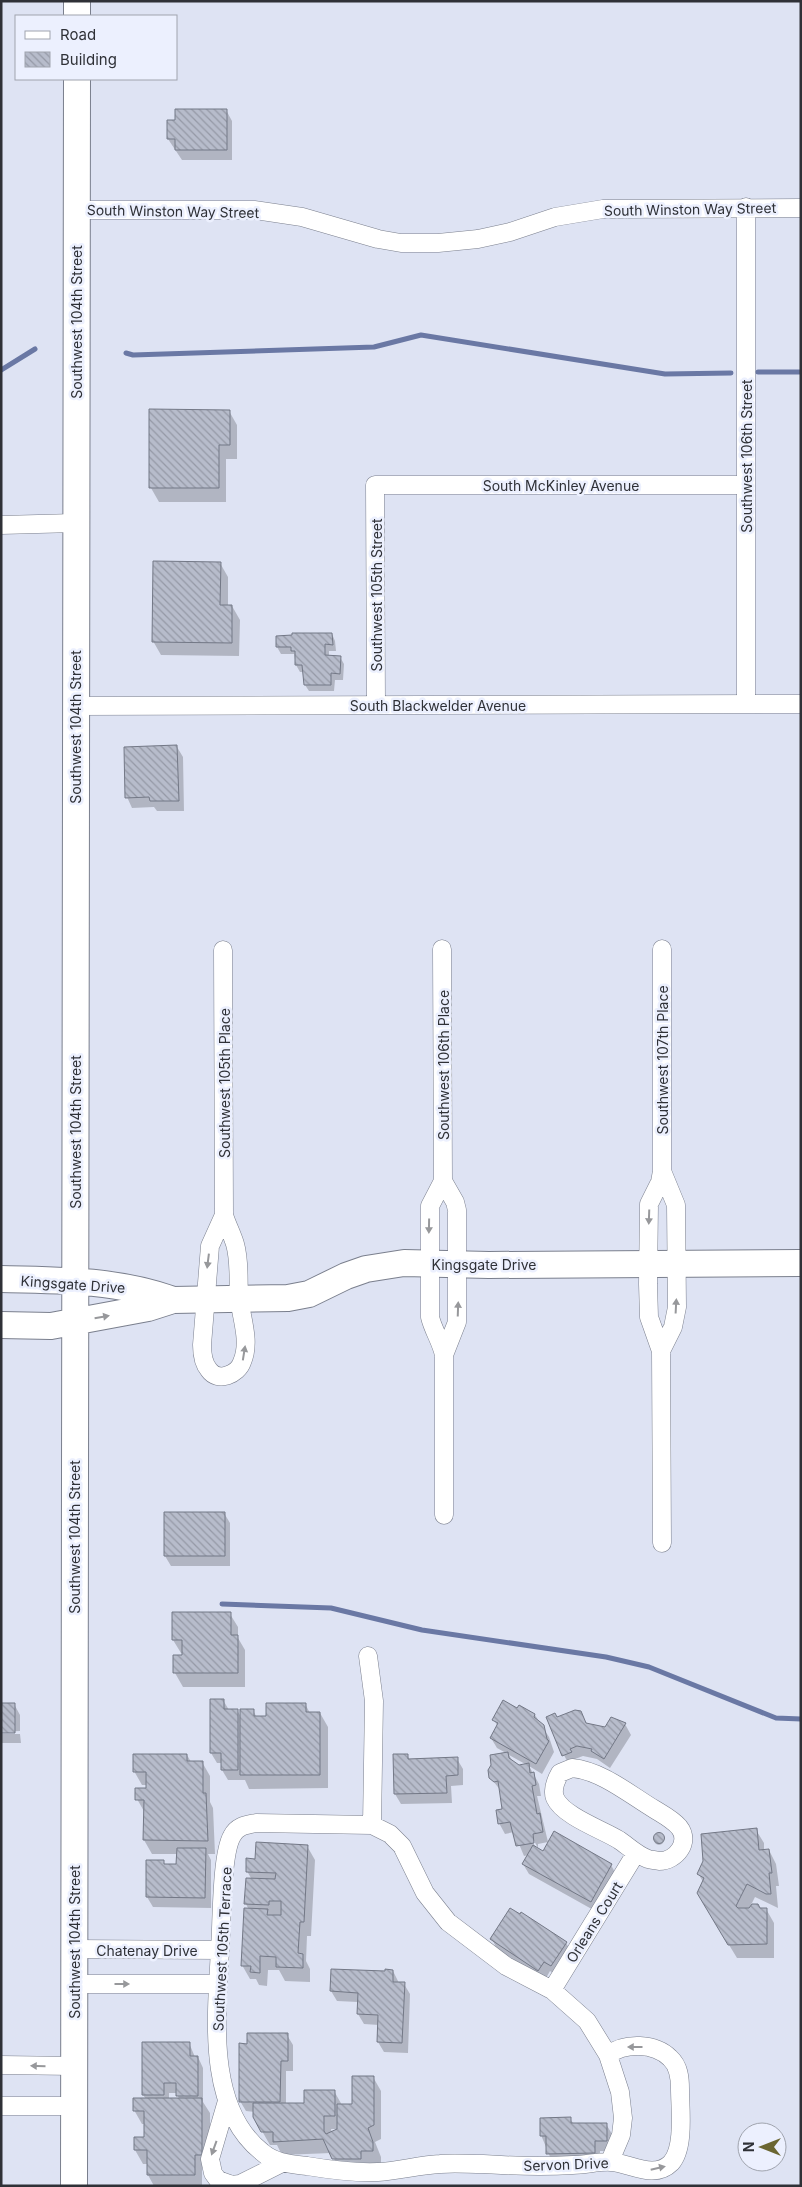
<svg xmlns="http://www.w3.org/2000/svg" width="802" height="2187" font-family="Inter,sans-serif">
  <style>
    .shadow { fill: #0003; fill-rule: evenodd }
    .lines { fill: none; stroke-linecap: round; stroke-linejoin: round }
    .stream { stroke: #6a78a4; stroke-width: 5 }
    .building { fill: url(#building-back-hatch); stroke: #737886 }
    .street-casing { stroke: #7a7f8d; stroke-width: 19 }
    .secondary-casing { stroke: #7a7f8d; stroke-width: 28 }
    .street { stroke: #fff; stroke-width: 18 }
    .secondary { stroke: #fff; stroke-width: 26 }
    .oneway { fill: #97989b }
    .labels { text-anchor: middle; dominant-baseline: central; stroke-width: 5; stroke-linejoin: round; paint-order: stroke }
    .street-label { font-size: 14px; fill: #2f3137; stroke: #ecf0fe }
  </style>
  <defs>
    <pattern id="building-back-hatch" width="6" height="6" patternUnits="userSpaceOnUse" patternTransform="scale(1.25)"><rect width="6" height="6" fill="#b7bccb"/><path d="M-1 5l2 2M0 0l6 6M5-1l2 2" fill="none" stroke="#9599a6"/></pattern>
  </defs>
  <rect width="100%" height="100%" fill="#dee3f3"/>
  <path class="shadow" d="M 226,110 L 232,121 L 232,160 L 182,160 L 168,139 L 176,121 Z
    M 229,411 L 237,425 L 237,459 L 226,459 L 226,502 L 159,502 L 151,488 Z
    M 220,563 L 228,577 L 228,606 L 232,606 L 240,620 L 239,656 L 161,655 L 153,641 Z
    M 332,634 L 335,641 L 336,651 L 329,651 L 329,657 L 340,657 L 344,664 L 343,680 L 335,680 L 334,691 L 309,691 L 305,685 L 304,672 L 300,672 L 296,665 L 294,654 L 281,654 L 277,647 Z
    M 177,747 L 183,757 L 184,811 L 157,811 L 154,807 L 132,808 L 127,797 Z
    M 165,1513 L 224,1513 L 230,1523 L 230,1566 L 171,1566 L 165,1556 Z
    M 230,1614 L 238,1627 L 238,1638 L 245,1650 L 245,1687 L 183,1687 L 175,1673 L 175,1656 L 183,1656 L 183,1653 L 181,1653 L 173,1640 Z
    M 223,1700 L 229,1710 L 237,1710 L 241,1717 L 253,1710 L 257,1718 L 267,1718 L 305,1704 L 310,1713 L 320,1713 L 328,1727 L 328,1788 L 249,1789 L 245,1780 L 228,1780 L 222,1770 L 222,1763 L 217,1763 L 211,1753 Z
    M 14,1704 L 20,1715 L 20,1731 L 1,1732 Z
    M 518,1710 L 535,1715 L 549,1737 L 554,1752 L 542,1774 L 529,1766 L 539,1784 L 541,1796 L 537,1796 L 548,1842 L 538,1844 L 538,1848 L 532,1837 L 530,1838 L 536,1848 L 543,1852 L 611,1865 L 617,1876 L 597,1912 L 529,1874 L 523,1864 L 528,1855 L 524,1856 L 514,1832 L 505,1834 L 499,1823 L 504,1810 L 501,1791 L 490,1777 L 506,1753 L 497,1748 L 491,1738 L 498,1727 L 494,1720 ZM 509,1755 L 527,1765 L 518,1766 L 513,1762 Z
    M 580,1712 L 587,1724 L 606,1728 L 625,1724 L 631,1735 L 610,1768 L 597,1759 L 583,1756 L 575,1759 L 576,1762 L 569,1765 L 564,1755 L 557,1719 Z
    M 1,1734 L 20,1734 L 21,1743 L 1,1743 Z
    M 187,1755 L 191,1762 L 202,1762 L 210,1776 L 210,1802 L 213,1808 L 215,1854 L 208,1854 L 211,1860 L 211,1908 L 153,1907 L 147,1897 L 163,1861 L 165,1865 L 178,1865 L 178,1854 L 152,1854 L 144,1840 L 145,1813 L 137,1799 L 147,1790 L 147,1785 L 142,1785 L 134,1771 Z
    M 394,1755 L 407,1755 L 410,1760 L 457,1759 L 463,1769 L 463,1785 L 451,1786 L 452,1803 L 401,1804 L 395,1794 Z
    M 756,1830 L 764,1843 L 764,1850 L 769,1850 L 776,1864 L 779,1886 L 776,1886 L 778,1908 L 755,1897 L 751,1905 L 757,1905 L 760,1910 L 766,1909 L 774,1923 L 774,1958 L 737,1958 L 706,1907 L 703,1882 L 698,1873 Z
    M654 1840a5 5 0 1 1 10 0a5 5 0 1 1-10 0Z
    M 307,1846 L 315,1860 L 311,1936 L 307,1936 L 306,1961 L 310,1969 L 310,1982 L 285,1981 L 279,1970 L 268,1970 L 267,1986 L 259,1985 L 256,1979 L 250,1979 L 242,1965 L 249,1910 L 246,1904 L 252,1880 L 247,1871 L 256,1860 Z
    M 492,1939 L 566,1943 L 572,1953 L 557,1976 L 550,1971 L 545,1980 L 497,1949 Z
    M 332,1970 L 386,1973 L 393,1971 L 399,1983 L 404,1984 L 410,1994 L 408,2053 L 384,2052 L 378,2042 L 379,2025 L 364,2024 L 358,2014 L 358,2002 L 337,2001 L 331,1991 Z
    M 287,2035 L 293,2045 L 293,2071 L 286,2071 L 286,2104 L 305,2104 L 334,2091 L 342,2105 L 353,2105 L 373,2077 L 381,2091 L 381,2139 L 375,2142 L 381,2157 L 381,2165 L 341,2172 L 331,2153 L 282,2155 L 277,2145 L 270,2145 L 262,2131 L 255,2112 L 246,2111 L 240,2101 L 248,2045 ZM 331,2129 L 340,2129 L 332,2133 Z
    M 189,2043 L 195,2057 L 198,2057 L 203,2068 L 203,2102 L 210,2113 L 210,2168 L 202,2168 L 202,2186 L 154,2186 L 148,2175 L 148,2164 L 143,2164 L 135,2150 L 135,2139 L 145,2139 L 145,2124 L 142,2124 L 134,2110 L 146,2099 L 143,2095 ZM 169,2093 L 177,2093 L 179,2099 L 169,2099 Z
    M 570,2119 L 574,2124 L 606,2124 L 612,2134 L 613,2151 L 600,2151 L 600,2163 L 553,2164 L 541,2135 Z"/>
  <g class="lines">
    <path class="stream" d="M 126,353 L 133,355 L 374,347 L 421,335 L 665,374 L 731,373
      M 1,370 L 35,349
      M 758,372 L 801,372
      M 222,1604 L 331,1608 L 422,1630 L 606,1657 L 649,1667 L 776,1718 L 801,1719"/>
  </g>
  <path class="building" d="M 175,109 L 227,109 L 227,150 L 175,150 L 175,139 L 167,139 L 167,120 L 175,120 Z
    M 149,409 L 230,410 L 230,445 L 219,445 L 219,488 L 149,488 Z
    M 153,561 L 221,562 L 220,605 L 232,605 L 232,643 L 152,642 Z
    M 292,633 L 332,633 L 333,645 L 325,644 L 325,655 L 341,656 L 340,674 L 331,673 L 331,685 L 304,685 L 302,665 L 295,665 L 295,651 L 291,651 L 291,647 L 276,647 L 276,636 L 292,635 Z
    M 177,745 L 179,801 L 150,801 L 149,797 L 125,798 L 124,747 Z
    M 164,1512 L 225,1512 L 225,1556 L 164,1556 Z
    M 172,1612 L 231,1612 L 231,1635 L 238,1635 L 238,1673 L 173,1673 L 173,1655 L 182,1655 L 182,1640 L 172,1640 Z
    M 210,1699 L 224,1699 L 224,1709 L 238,1709 L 238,1770 L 221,1770 L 221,1753 L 210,1753 Z
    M 503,1700 L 517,1708 L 519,1705 L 535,1714 L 534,1717 L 544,1725 L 547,1739 L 549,1741 L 536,1764 L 490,1738 L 498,1723 L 492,1720 Z
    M 1,1703 L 15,1703 L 15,1733 L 1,1733 Z
    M 266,1703 L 306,1703 L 306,1712 L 320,1712 L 320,1775 L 240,1775 L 240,1709 L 254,1709 L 254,1716 L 266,1716 Z
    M 575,1710 L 581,1711 L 586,1723 L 605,1727 L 611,1717 L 626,1723 L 604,1759 L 591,1751 L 592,1749 L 577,1746 L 570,1749 L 572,1752 L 562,1756 L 546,1717 L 555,1713 L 557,1717 Z
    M 508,1752 L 509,1758 L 519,1765 L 529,1763 L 530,1773 L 534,1772 L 536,1785 L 532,1786 L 537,1814 L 540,1813 L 543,1832 L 533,1834 L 534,1843 L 516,1846 L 510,1822 L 498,1824 L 496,1810 L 502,1809 L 498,1781 L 494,1782 L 489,1778 L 488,1770 L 491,1765 L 490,1755 Z
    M 133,1754 L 187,1754 L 187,1761 L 203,1761 L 203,1793 L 206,1793 L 208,1841 L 143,1840 L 144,1800 L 135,1800 L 135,1788 L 146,1788 L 146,1772 L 133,1772 Z
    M 393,1754 L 408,1754 L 408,1759 L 458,1757 L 458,1775 L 446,1776 L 447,1793 L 394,1794 Z
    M 757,1828 L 759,1850 L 769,1849 L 772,1873 L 769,1873 L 771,1894 L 766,1894 L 747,1884 L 736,1906 L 738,1908 L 749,1908 L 752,1904 L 758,1904 L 760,1908 L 767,1908 L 767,1944 L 728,1945 L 697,1893 L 704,1878 L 697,1874 L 703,1861 L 701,1834 Z
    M 554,1831 L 612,1864 L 591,1902 L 522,1864 L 533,1845 L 543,1851 Z
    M653.5 1838a5.5 5.5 0 1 1 11 0a5.5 5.5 0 1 1-11 0Z
    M 256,1842 L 308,1845 L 304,1922 L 300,1922 L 298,1953 L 303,1954 L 303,1968 L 276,1967 L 276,1957 L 260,1956 L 260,1973 L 250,1972 L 251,1966 L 241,1966 L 244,1908 L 268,1909 L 267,1915 L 281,1915 L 281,1901 L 269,1901 L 269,1905 L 244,1904 L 246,1878 L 275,1879 L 276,1873 L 246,1872 L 246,1858 L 255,1859 Z
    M 177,1848 L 206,1848 L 205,1898 L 146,1897 L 146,1860 L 164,1860 L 164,1864 L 176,1864 Z
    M 510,1908 L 520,1914 L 521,1912 L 567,1942 L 551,1966 L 544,1962 L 538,1971 L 490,1939 Z
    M 331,1969 L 385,1971 L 385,1969 L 393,1970 L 393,1982 L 405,1982 L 402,2043 L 377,2042 L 378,2015 L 357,2014 L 358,1993 L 330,1991 Z
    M 247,2033 L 288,2033 L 288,2061 L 281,2061 L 280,2102 L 239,2102 L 239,2043 L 247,2044 Z
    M 142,2042 L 190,2042 L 190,2056 L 198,2056 L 198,2096 L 176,2096 L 176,2083 L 164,2083 L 164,2095 L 142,2095 Z
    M 352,2076 L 374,2076 L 374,2125 L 368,2128 L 373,2142 L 373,2151 L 361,2151 L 361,2159 L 332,2159 L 323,2139 L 273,2142 L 273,2132 L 261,2132 L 253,2117 L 253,2103 L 304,2103 L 304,2090 L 335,2090 L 335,2116 L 324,2116 L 324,2131 L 326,2134 L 337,2129 L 337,2104 L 352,2104 Z
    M 133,2098 L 202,2098 L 202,2155 L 195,2155 L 195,2175 L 147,2175 L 147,2150 L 134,2150 L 134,2137 L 144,2137 L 144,2111 L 133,2111 Z
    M 571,2117 L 571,2123 L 607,2123 L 607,2141 L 595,2141 L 595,2153 L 546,2154 L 546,2136 L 540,2136 L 540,2118 Z"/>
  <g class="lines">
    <g class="street-casing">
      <path id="street" d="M 77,210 L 254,210 L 302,217 L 378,239 L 401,243 L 438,243 L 478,239 L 510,232 L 555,217 L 603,209 L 801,208
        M 1,525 L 75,523
        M 746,704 L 746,207
        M 376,705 L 375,485 L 746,485
        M 75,706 L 801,704
        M 442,949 L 443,1181 L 430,1206 L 430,1317 C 433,1330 441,1341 444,1355 L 444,1515
        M 662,949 L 662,1171 L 660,1182 L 649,1204 L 648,1284 L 649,1317 L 661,1351 L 662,1543
        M 223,950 L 224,1215 C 227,1225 232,1234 235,1244 C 240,1261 238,1280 239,1297 C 241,1318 251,1341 242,1362 C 238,1374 218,1383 209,1370 C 203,1363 202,1354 202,1345 L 210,1246 L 224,1215
        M 443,1181 L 455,1202 L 457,1210 L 457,1322 L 444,1355
        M 661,1351 L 673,1327 L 677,1307 L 676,1205 L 662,1171
        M 368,1656 L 374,1701 L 372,1825
        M 572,1768 C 602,1771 629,1794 654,1809 C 662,1814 672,1819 679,1827 C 691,1842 676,1861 659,1861 C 656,1860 651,1860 648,1859 C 637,1855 628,1846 619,1840 C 603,1830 563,1816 555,1798 C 552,1790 556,1780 560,1773 Z
        M 74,1949 L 220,1950
        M 74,1984 L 217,1984
        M 552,1990 L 636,1853
        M 608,2055 C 625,2042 655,2043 670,2058 C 679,2066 680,2078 680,2089 C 680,2108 685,2148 671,2163 C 654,2180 630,2163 611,2162 C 599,2161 586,2165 573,2165 C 543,2167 513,2166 483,2164 C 468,2164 454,2163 440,2164 C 419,2165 399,2171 378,2172 C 353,2173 331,2170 307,2166 C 291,2164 274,2163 262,2152 C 205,2107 217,2013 220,1949 C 222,1925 221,1855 232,1836 C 237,1826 246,1825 256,1823 L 372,1825 L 390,1834 L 402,1846 L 425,1893 L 448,1922 L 506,1966 L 552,1990 L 587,2021 L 608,2055 L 620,2092 L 623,2118 L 621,2135 L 610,2161
        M 1,2065 L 74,2066
        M 227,2101 L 210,2159 L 213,2173 L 218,2180 L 232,2185 L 240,2184 L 282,2163
        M 1,2106 L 74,2106"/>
    </g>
    <g class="secondary-casing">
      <path id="secondary" d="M 77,16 L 77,1
        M 1,1279 C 58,1280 119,1280 173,1300
        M 1,1325 L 51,1326 L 148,1308 L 173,1300 L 288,1298 L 309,1294 L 346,1276 L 366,1269 L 404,1263 L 489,1265 L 801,1263
        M 74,2186 L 77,79"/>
    </g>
    <use href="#street" class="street"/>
    <use href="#secondary" class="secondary"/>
  </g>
  <defs><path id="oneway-solid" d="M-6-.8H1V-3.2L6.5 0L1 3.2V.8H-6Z" transform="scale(1.25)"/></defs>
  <g class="oneway">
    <use href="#oneway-solid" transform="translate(649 1217) rotate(92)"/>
    <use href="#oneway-solid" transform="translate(429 1226) rotate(91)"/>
    <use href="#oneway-solid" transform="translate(208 1261) rotate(97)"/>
    <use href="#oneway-solid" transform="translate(676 1306) rotate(-87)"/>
    <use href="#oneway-solid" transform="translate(458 1309) rotate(-88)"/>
    <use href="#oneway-solid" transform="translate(102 1317) rotate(-10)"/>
    <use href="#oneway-solid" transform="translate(244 1353) rotate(-81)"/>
    <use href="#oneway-solid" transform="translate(122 1984)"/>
    <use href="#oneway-solid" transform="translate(635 2047) rotate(-180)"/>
    <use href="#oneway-solid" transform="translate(38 2066) rotate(-179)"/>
    <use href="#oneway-solid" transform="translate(214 2148) rotate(110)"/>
    <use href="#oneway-solid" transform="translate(658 2168) rotate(-13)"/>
  </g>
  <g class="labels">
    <g class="street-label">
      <text transform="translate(690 209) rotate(-1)">South Winston Way Street</text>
      <text transform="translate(173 211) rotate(1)">South Winston Way Street</text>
      <text transform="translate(76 322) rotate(-90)">Southwest 104th Street</text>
      <text transform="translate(746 456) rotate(-90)">Southwest 106th Street</text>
      <text x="561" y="485">South McKinley Avenue</text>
      <text transform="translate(376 595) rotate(-90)">Southwest 105th Street</text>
      <text x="438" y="705">South Blackwelder Avenue</text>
      <text transform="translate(75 727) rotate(-90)">Southwest 104th Street</text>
      <text transform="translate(662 1060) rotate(-90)">Southwest 107th Place</text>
      <text transform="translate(443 1065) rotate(-90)">Southwest 106th Place</text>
      <text transform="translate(224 1083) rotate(-90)">Southwest 105th Place</text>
      <text transform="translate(75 1132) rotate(-90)">Southwest 104th Street</text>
      <text x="484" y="1264">Kingsgate Drive</text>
      <text transform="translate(73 1284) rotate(4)">Kingsgate Drive</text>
      <text transform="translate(74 1537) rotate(-90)">Southwest 104th Street</text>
      <text transform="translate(594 1922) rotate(-58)">Orleans Court</text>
      <text transform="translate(74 1942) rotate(-90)">Southwest 104th Street</text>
      <text transform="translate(222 1949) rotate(-87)">Southwest 105th Terrace</text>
      <text x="147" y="1950">Chatenay Drive</text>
      <text transform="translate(566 2164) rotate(-2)">Servon Drive</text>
    </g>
  </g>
  <rect width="802" height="2187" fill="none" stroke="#2f3137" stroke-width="5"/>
  <rect x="15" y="15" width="162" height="65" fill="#ecf0fe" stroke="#a0a4ae"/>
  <rect x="25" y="31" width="25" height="8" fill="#ffffff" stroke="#a0a4ae"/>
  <text x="60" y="40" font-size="15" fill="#2f3137">Road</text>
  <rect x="25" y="52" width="25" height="15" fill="url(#building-back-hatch)" stroke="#a0a4ae"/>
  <text x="60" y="65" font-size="15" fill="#2f3137">Building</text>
  <g transform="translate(762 2147) rotate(270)"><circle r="24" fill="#ecf0fe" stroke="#a0a4ae"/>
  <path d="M0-4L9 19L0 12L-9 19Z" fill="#6b6632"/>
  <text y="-8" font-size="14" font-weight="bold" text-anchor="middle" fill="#2f3137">N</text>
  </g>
</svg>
